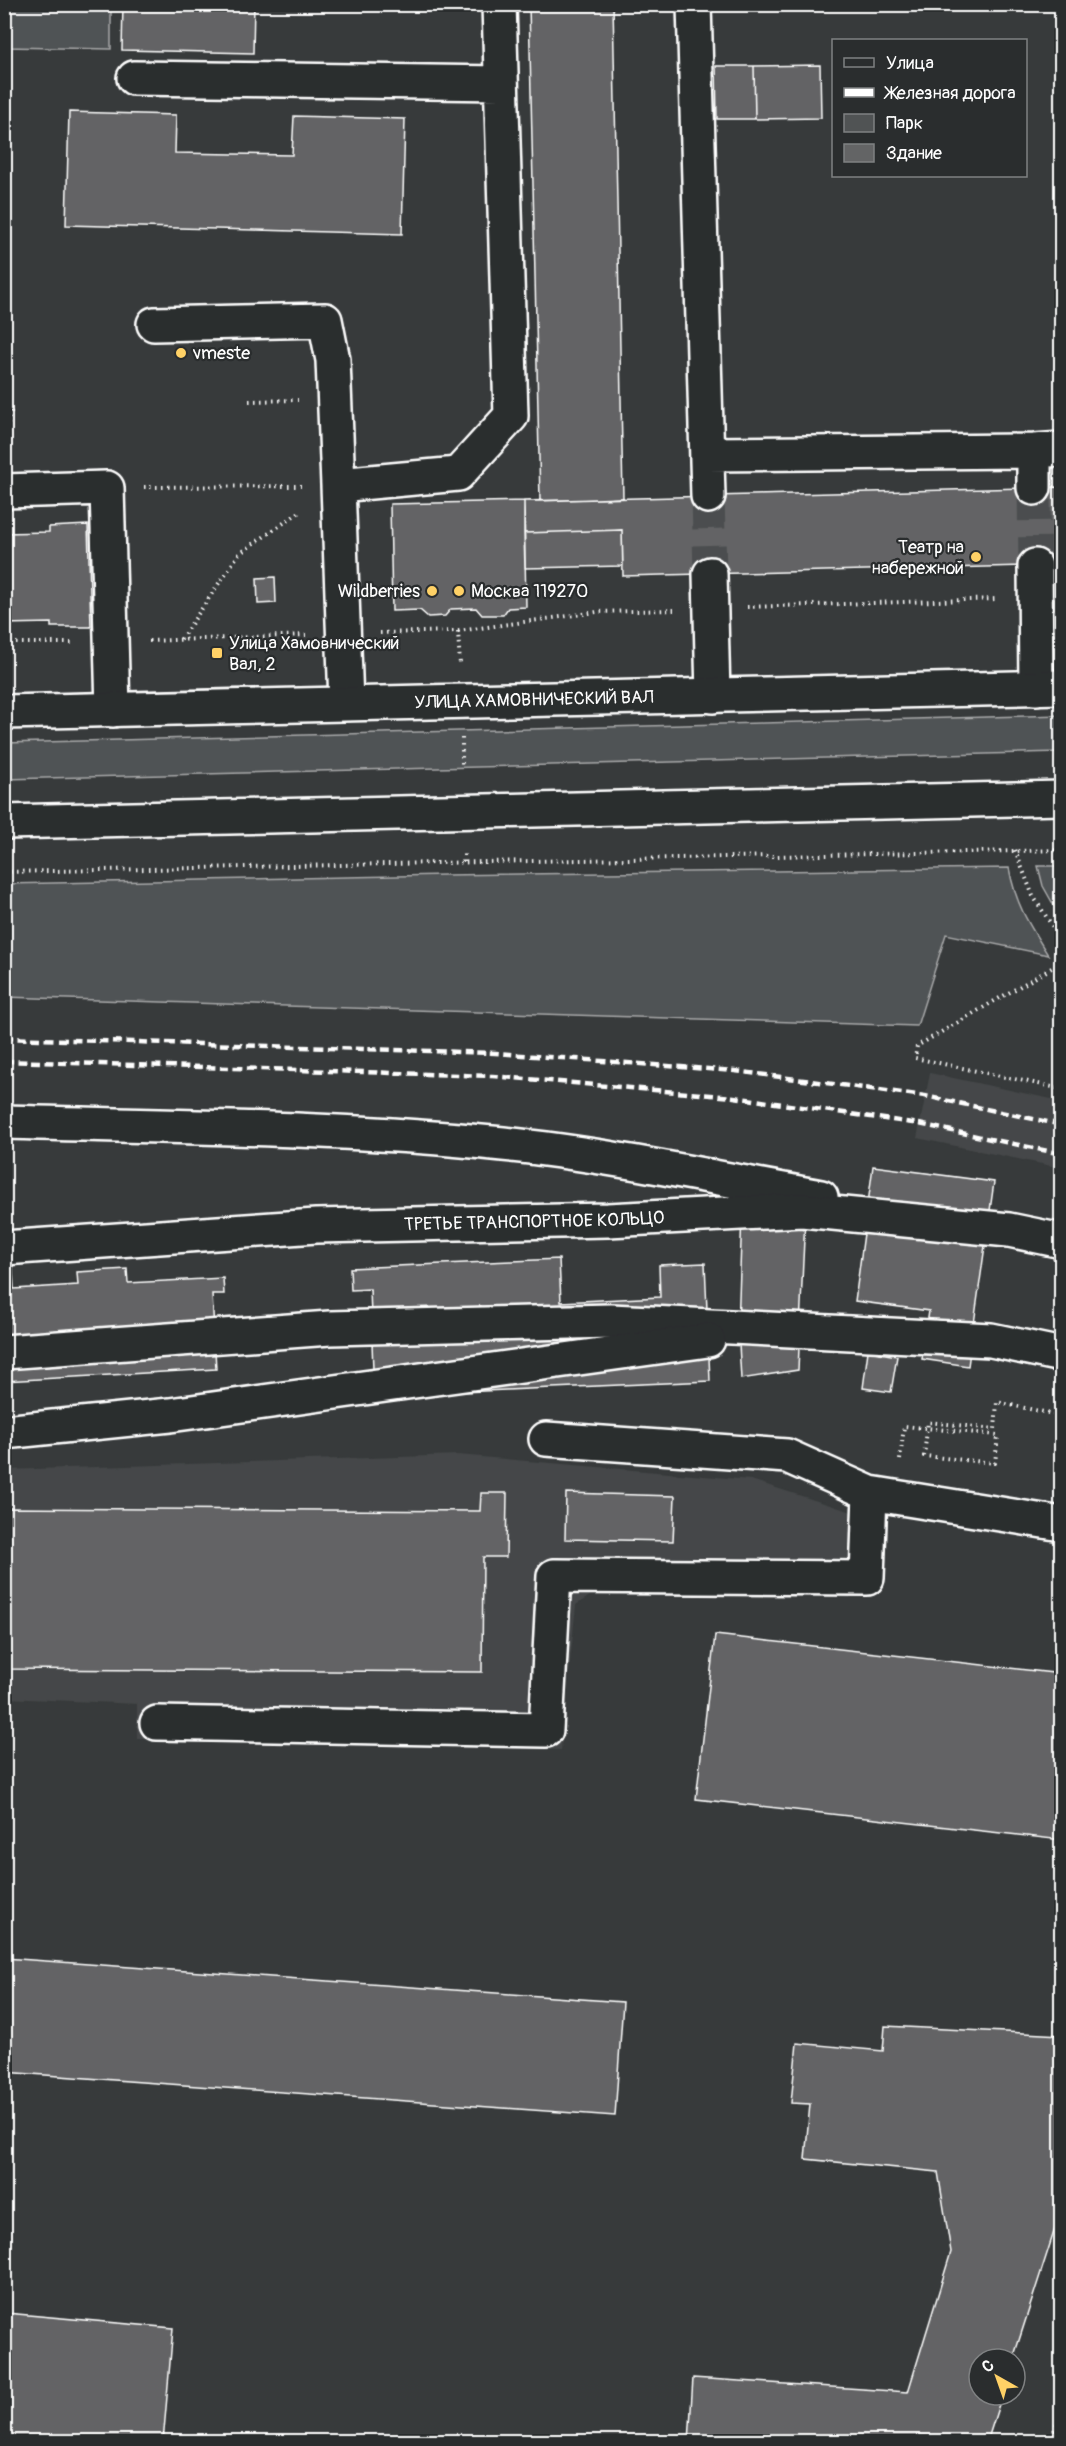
<svg xmlns="http://www.w3.org/2000/svg" width="1066" height="2446" font-family="Pangolin,sans-serif">
  <style>
    .built { fill: #444748 }
    .green { fill: #505354; stroke: #a8a9aa; stroke-width: 1.5 }
    .building { fill: #636465; stroke: #fff; stroke-width: 1.5 }
    .lines { fill: none; stroke-linecap: round; stroke-linejoin: round }
    .minor-tunnel { stroke: #4b4e4f; stroke-width: 33; stroke-dasharray: 33 16; stroke-linecap: butt }
    .minor-casing { stroke: #fff; stroke-width: 38 }
    .major-casing { stroke: #fff; stroke-width: 38 }
    .path { stroke: #fff; stroke-width: 4; stroke-dasharray: 1.5 4.5; stroke-linecap: butt }
    .minor { stroke: #2a2d2e; stroke-width: 33 }
    .major { stroke: #2a2d2e; stroke-width: 33 }
    .rail { stroke: #fff; stroke-width: 4.5; stroke-dasharray: 9 4.5; stroke-linecap: butt }
    .poi-dot { fill: #ffd166; stroke: #2a2d2e; stroke-width: 2 }
    .labels { text-anchor: middle; dominant-baseline: central; stroke-width: 4.5; stroke-linejoin: round; paint-order: stroke }
    .poi-label { font-size: 18px; fill: #fff; stroke: #2a2d2e; text-anchor: start }
    .street-label { font-size: 18px; fill: #fff; stroke: #2a2d2e }
  </style>
  <rect width="100%" height="100%" fill="#373a3b"/>
  <filter id="ink" filterUnits="userSpaceOnUse"><feTurbulence type="fractalNoise" baseFrequency=".0167" numOctaves="2"/><feDisplacementMap in="SourceGraphic" scale="12" xChannelSelector="R" yChannelSelector="G"/><feConvolveMatrix kernelMatrix="1 2 1 2 8 2 1 2 1" color-interpolation-filters="sRGB"/></filter>
  <g filter="url(#ink)">
    <path class="built" d="M 930,1073 L 1061,1101 L 1061,1168 L 917,1138 Z
      M 458,1455 L 751,1480 L 852,1512 L 850,1598 L 611,1582 L 576,1605 L 561,1750 L 137,1739 L 137,1704 L 5,1698 L 4,1470 Z"/>
    <path class="green" d="M 5,4 L 111,5 L 111,49 L 5,47 Z
      M 1062,715 L 1061,752 L 5,779 L 5,743 Z
      M 1038,866 L 1061,866 L 1061,918 L 1043,886 Z
      M 1009,868 C 1016,905 1028,923 1048,955 L 946,934 L 917,1026 L 5,997 L 5,884 L 446,875 Z"/>
    <path class="building" d="M 123,4 L 254,4 L 253,53 L 122,50 Z
      M 529,4 L 613,4 L 623,498 L 540,501 Z
      M 820,65 L 821,118 L 755,119 L 754,66 Z
      M 716,66 L 754,66 L 755,119 L 717,119 Z
      M 69,112 L 176,115 L 175,153 L 292,155 L 294,116 L 405,119 L 402,234 L 66,225 Z
      M 1062,487 L 1062,565 L 623,576 L 622,530 L 524,533 L 524,501 Z
      M 524,501 L 526,607 L 508,608 L 503,615 L 482,615 L 476,608 L 451,609 L 445,616 L 428,617 L 420,610 L 392,611 L 390,504 Z
      M 88,525 L 91,627 L 51,627 L 51,623 L 4,624 L 4,533 L 49,532 L 49,527 Z
      M 622,530 L 623,566 L 525,568 L 524,533 Z
      M 275,577 L 276,603 L 258,604 L 257,578 Z
      M 873,1166 L 994,1182 L 968,1366 L 922,1359 L 929,1311 L 855,1301 Z
      M 742,1213 L 805,1217 L 798,1370 L 741,1379 L 738,1327 Z
      M 4,1253 L 12,1253 L 14,1289 L 78,1285 L 77,1272 L 127,1269 L 128,1283 L 223,1278 L 224,1294 L 212,1294 L 216,1369 L 4,1381 Z
      M 559,1259 L 561,1302 L 660,1297 L 659,1265 L 705,1263 L 710,1381 L 374,1396 L 370,1289 L 351,1290 L 350,1268 Z
      M 868,1351 L 897,1356 L 891,1392 L 863,1388 Z
      M 481,1493 L 507,1493 L 506,1557 L 483,1557 L 482,1672 L 4,1669 L 4,1508 L 480,1511 Z
      M 566,1493 L 675,1496 L 673,1541 L 565,1539 Z
      M 715,1635 L 1062,1674 L 1062,1840 L 696,1799 Z
      M 4,1958 L 623,2002 L 615,2116 L 4,2072 Z
      M 885,2026 L 1062,2035 L 1062,2207 L 1013,2359 L 979,2359 L 979,2395 L 1002,2395 L 987,2442 L 689,2442 L 693,2378 L 908,2392 L 951,2252 L 938,2172 L 805,2159 L 810,2104 L 791,2103 L 797,2043 L 883,2051 Z
      M 6,2313 L 173,2328 L 163,2442 L 4,2442 Z"/>
    <g class="lines">
      <path class="minor-tunnel" d="M 1034,488 L 1035,566
        M 708,496 L 710,574"/>
      <g class="minor-casing">
        <path id="minor" d="M 694,4 L 708,496
          M 134,78 L 501,83
          M 154,324 L 325,320 L 333,360 L 338,485
          M 1034,451 L 1034,488
          M 707,454 L 1034,451 L 1062,449
          M 4,491 L 107,488 L 113,710
          M 1035,566 L 1036,688
          M 710,574 L 713,696
          M 346,703 L 338,485 L 458,474 L 511,416 L 499,4
          M 546,1439 L 787,1456 L 870,1493 L 1062,1524
          M 157,1723 L 546,1730 L 554,1576 L 867,1578 L 870,1493"/>
      </g>
      <g class="major-casing">
        <g id="major">
          <path id="s1" d="M 4,712 L 1062,687"/>
          <path d="M 4,822 L 1062,798"/>
          <path d="M 4,1122 C 171,1127 338,1127 503,1144 C 610,1155 716,1178 821,1197"/>
          <path id="s2" d="M 4,1248 L 316,1226 L 608,1220 L 802,1210 L 1009,1230 L 1062,1241"/>
          <path d="M 4,1352 L 330,1328 L 611,1321 L 991,1340 L 1062,1355"/>
          <path d="M 4,1432 L 170,1415 L 708,1340"/>
        </g>
      </g>
      <path class="path" d="M 249,401 L 298,400
        M 4,427 L 7,427 L 12,408
        M 144,487 L 301,486
        M 747,607 L 998,599
        M 458,631 L 460,665
        M 380,633 L 458,631 L 597,612 L 674,610
        M 181,639 L 239,554 L 301,511
        M 149,641 L 306,635
        M 4,643 L 75,643
        M 462,738 L 462,767
        M 1015,850 L 1033,896 L 1062,941
        M 464,862 L 464,853
        M 4,872 L 1062,850
        M 1062,962 L 917,1046 L 915,1058 L 1062,1089
        M 900,1460 L 904,1426 L 998,1435 L 995,1463 L 924,1456 L 928,1422 L 995,1429 L 997,1402 L 1062,1416
        M 1050,2442 L 1062,2410"/>
      <use href="#minor" class="minor"/>
      <use href="#major" class="major"/>
      <path class="rail" d="M 4,1038 L 495,1053 L 735,1071 L 925,1096 L 1062,1125
        M 4,1061 L 492,1076 L 734,1097 L 919,1124 L 1062,1154"/>
    </g>
  </g>
  <g class="poi-dot">
    <circle cx="181" cy="353" r="6"/>
    <circle cx="976" cy="557" r="6"/>
    <circle cx="432" cy="591" r="6"/>
    <circle cx="459" cy="591" r="6"/>
    <rect x="211" y="647" width="12" height="12" rx="3"/>
  </g>
  <g class="labels">
    <g class="poi-label">
      <text x="193" y="353">vmeste</text>
      <text x="964" y="547" text-anchor="end">Театр на<tspan x="964" dy="21">набережной</tspan></text>
      <text x="420" y="591" text-anchor="end">Wildberries</text>
      <text x="471" y="591">Москва 119270</text>
      <text x="229" y="643">Улица Хамовнический<tspan x="229" dy="21">Вал, 2</tspan></text>
    </g>
    <g class="street-label">
      <text stroke="none"><textPath href="#s1" startOffset="530">УЛИЦА ХАМОВНИЧЕСКИЙ ВАЛ</textPath></text>
      <text stroke="none"><textPath href="#s2" startOffset="531">ТРЕТЬЕ ТРАНСПОРТНОЕ КОЛЬЦО</textPath></text>
    </g>
  </g>
  <rect width="1066" height="2446" fill="none" stroke="#2a2d2e" stroke-width="24"/>
  <rect x="12" y="12" width="1042" height="2422" fill="none" stroke="#fff" stroke-width="2" filter="url(#ink)"/>
  <rect x="832" y="39" width="195" height="138" fill="#2a2d2e" stroke="#7f8182" stroke-width="1.5"/>
  <rect x="844" y="58" width="30" height="9" fill="#2a2d2e" stroke="#7f8182" stroke-width="1.5"/>
  <text x="886" y="69" font-size="18" fill="#ffffff">Улица</text>
  <rect x="844" y="88" width="30" height="9" fill="#ffffff" stroke="#7f8182" stroke-width="1.5"/>
  <text x="886" y="99" font-size="18" fill="#ffffff">Железная дорога</text>
  <rect x="844" y="114" width="30" height="18" fill="#505354" stroke="#7f8182" stroke-width="1.5"/>
  <text x="886" y="129" font-size="18" fill="#ffffff">Парк</text>
  <rect x="844" y="144" width="30" height="18" fill="#636465" stroke="#7f8182" stroke-width="1.5"/>
  <text x="886" y="159" font-size="18" fill="#ffffff">Здание</text>
  <g transform="translate(997 2377) rotate(320)"><circle r="28" fill="#2a2d2e" stroke="#7f8182" stroke-width="1.5"/>
  <path d="M0-4.5L10 22L0 15L-10 22Z" fill="#ffd166"/>
  <text y="-9" font-size="16" font-weight="bold" text-anchor="middle" fill="#ffffff">С</text>
  </g>
</svg>
